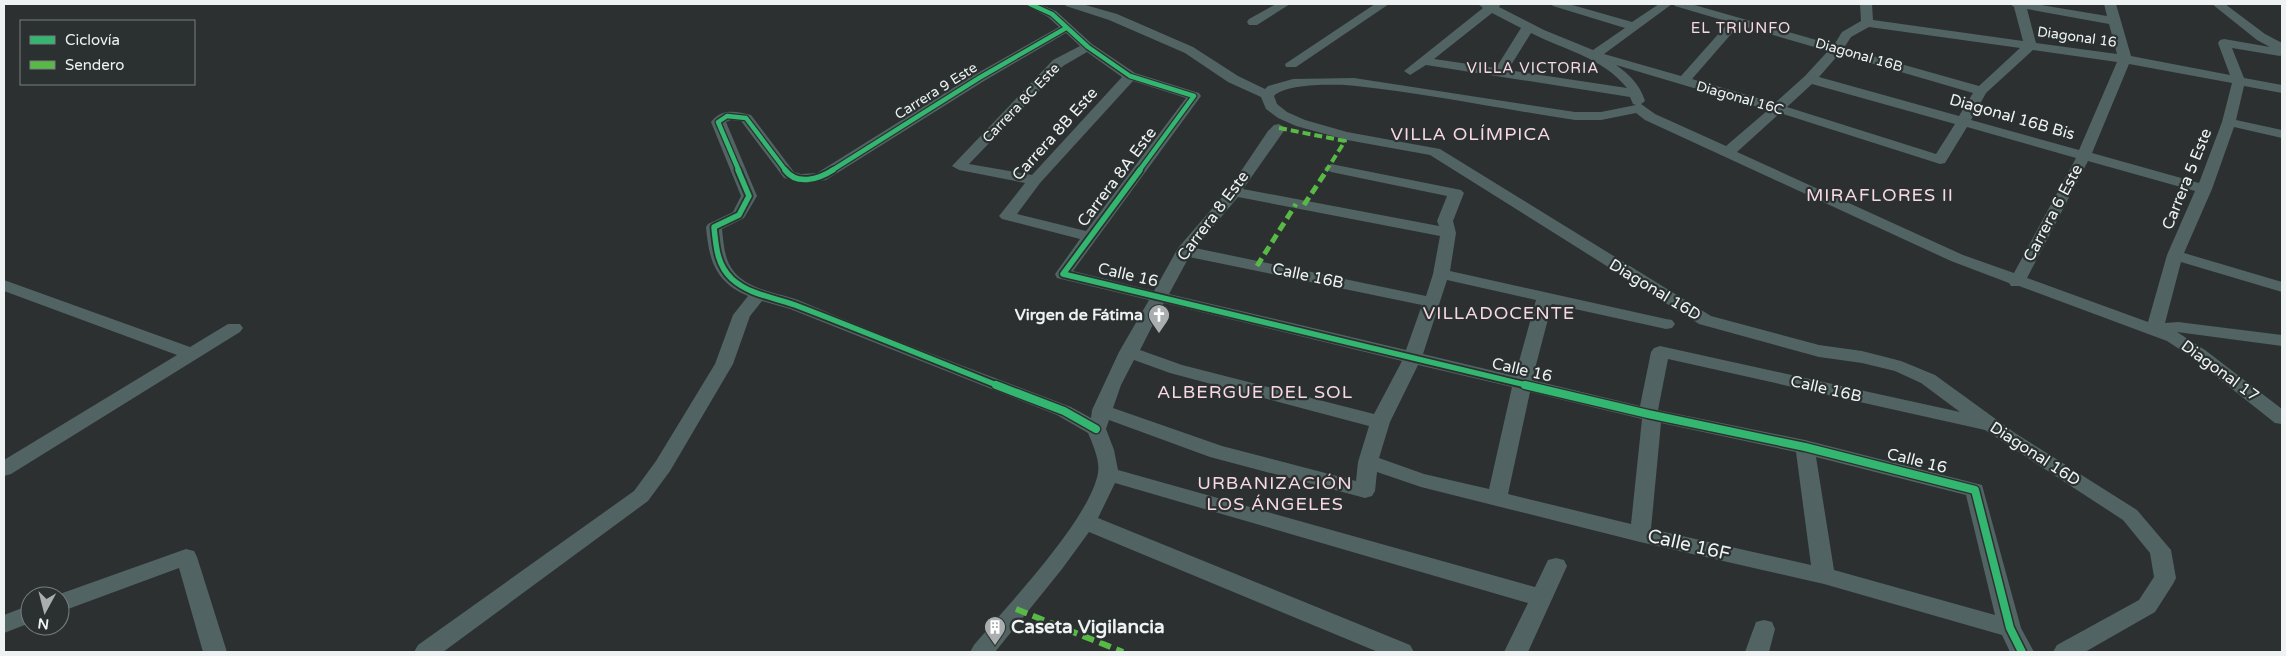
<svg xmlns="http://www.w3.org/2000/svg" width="2286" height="656" font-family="'Varela Round',sans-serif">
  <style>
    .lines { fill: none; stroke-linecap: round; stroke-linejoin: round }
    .street { fill: #516363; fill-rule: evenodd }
    .quiet-far2 { stroke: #58b947; stroke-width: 4; stroke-dasharray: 8 4; stroke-linecap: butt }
    .quiet-far1 { stroke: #58b947; stroke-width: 5; stroke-dasharray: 9 5; stroke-linecap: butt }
    .quiet { stroke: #58b947; stroke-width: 6; stroke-dasharray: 12 6; stroke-linecap: butt }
    .cycleway-far2-casing { stroke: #2b3131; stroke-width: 7 }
    .cycleway-far1-casing { stroke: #2b3131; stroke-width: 9 }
    .cycleway-casing { stroke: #2b3131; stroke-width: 11 }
    .cycleway-far2 { stroke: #33b770; stroke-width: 4.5 }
    .cycleway-far1 { stroke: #33b770; stroke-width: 5.5 }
    .cycleway { stroke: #33b770; stroke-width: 8 }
    .labels { text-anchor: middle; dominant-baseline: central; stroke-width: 4.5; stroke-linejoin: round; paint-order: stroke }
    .far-street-label { font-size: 14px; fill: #eef2f2; stroke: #2b3131 }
    .far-neighbourhood-label { font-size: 15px; letter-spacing: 1px; fill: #f9d8e4; stroke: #2b3131 }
    .street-label { font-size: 16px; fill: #eef2f2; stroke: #2b3131 }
    .poi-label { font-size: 16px; font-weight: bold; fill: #eef2f2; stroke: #2b3131; text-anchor: end }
    .neighbourhood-label { font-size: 18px; letter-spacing: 1px; fill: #f9d8e4; stroke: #2b3131 }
    .near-street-label { font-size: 19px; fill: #eef2f2; stroke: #2b3131 }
    .near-poi-label { font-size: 19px; font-weight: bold; fill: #eef2f2; stroke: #2b3131; text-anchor: start }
  </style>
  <rect width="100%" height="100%" fill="#2c3030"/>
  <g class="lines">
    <path class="street" d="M 1024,4 L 1039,4 L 1056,11 L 1092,44 L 1135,73 L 1199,93 L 1201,96 L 1073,271 L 1154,291 L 1178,248 L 1229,189 L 1268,131 L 1274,125 L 1279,124 L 1286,128 L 1243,189 L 1439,226 L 1437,221 L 1447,196 L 1331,172 L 1324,168 L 1331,164 L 1461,190 L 1464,193 L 1453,221 L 1456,233 L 1450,271 L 1666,319 L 1672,320 L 1675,324 L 1672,328 L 1666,329 L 1552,304 L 1532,380 L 1640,406 L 1651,352 L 1654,348 L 1660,346 L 1960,412 L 1921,383 L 1895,371 L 1862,363 L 1819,357 L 1699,324 L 1430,155 L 1347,140 L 1296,126 L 1278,118 L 1266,109 L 1261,97 L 1228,82 L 1185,53 L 1109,20 L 1066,6 L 1064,4 L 1082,4 L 1117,14 L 1193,47 L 1238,76 L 1265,89 L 1268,86 L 1293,79 L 1354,78 L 1575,112 L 1601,112 L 1636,105 L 1633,104 L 1630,97 L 1426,65 L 1410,75 L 1404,71 L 1483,8 L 1478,4 L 1501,4 L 1499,7 L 1544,30 L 1593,50 L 1625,28 L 1553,6 L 1551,4 L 1569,4 L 1632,22 L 1659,4 L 1672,4 L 1604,54 L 1681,76 L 1729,22 L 1675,6 L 1673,4 L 1691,4 L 1834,45 L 1842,32 L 1861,21 L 1860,4 L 1872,4 L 1873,20 L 2023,41 L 2014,7 L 2010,4 L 2035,4 L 2107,16 L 2104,4 L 2116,4 L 2131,56 L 2230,75 L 2218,43 L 2220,40 L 2224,39 L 2270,47 L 2257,40 L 2212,4 L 2225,4 L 2265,34 L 2282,43 L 2282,55 L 2280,56 L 2232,48 L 2244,78 L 2282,85 L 2282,93 L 2244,86 L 2236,120 L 2282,130 L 2282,138 L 2234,127 L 2212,189 L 2184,253 L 2282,282 L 2282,292 L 2181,262 L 2165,323 L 2178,322 L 2282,335 L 2282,346 L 2177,332 L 2205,350 L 2282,409 L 2282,424 L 2275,423 L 2193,358 L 2167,341 L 2019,286 L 2011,286 L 2009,283 L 1951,261 L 1645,120 L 1636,113 L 1601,120 L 1575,120 C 1502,109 1429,94 1356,86 C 1338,84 1286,83 1274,96 L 1277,104 L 1287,112 L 1305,120 L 1347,132 L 1440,149 L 1711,316 L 1819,345 L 1862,351 L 1901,361 L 1935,375 L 2015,433 L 2137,510 L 2171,550 L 2176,578 L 2173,584 L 2155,612 L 2085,652 L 2053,652 L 2057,645 L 2139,600 L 2154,577 L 2150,553 L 2123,520 L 1985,430 L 1668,359 L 1658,410 L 1805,440 L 1982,485 L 2021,628 L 2034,652 L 2010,652 L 2002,635 L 1824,584 L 1640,542 L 1421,487 L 1377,472 L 1375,491 L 1372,496 L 1365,498 L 1210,457 L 1109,420 L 1106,429 L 1114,450 L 1118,470 L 1535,587 L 1548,560 L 1556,558 L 1564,560 L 1567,566 L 1528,652 L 1504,652 L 1528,603 L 1115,483 L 1098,518 L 1410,645 L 1414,652 L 1378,652 L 1089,532 L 1062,569 L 995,652 L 970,652 L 974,645 C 1006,607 1090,519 1098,473 C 1100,460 1093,445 1088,433 L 1057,415 L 790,309 L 762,301 L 750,316 L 733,364 L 670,471 L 648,501 L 443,652 L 414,652 L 418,645 L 634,491 L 656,461 L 715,364 L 733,315 L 748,296 C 715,282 709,260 706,227 L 708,224 L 733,212 L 741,196 L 711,122 C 721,108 736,111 751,115 L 794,172 L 801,174 L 817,173 L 974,75 L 1059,27 L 1048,17 ZM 2027,9 L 2109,24 L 2117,54 L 2036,43 ZM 1492,13 L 1521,28 L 1496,68 L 1434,59 ZM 1739,25 L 1828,51 L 1805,76 L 1775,103 L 1692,79 ZM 1869,27 L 2020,48 L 1979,86 L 1844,48 L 1851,37 ZM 1066,33 L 1080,46 L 1053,60 L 952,166 L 959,170 L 1025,183 L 999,216 L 1002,219 L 1080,239 L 1055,274 L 1057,278 L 1149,300 L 1119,352 L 1092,410 L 1091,418 L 1071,407 C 981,372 891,340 803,302 C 781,293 755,292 737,275 C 724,262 724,246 722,229 L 744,218 L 757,196 L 726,122 L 731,120 L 741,121 L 784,178 L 805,183 L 826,180 L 984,81 ZM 1531,33 C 1564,50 1602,57 1627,88 L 1508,70 ZM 2033,50 L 2117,62 L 2079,150 L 1971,120 L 1986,93 ZM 1087,52 L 1122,77 L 1032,175 L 969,164 L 1063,66 ZM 1839,54 L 1973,93 L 1959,116 L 1819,77 ZM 2129,64 L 2232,83 L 2222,122 L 2199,183 L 2092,153 ZM 1616,65 L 1768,110 L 1726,146 L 1655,114 L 1641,104 L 1645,101 C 1640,85 1630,75 1616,65 ZM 1133,81 L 1186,98 L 1086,231 L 1017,214 L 1040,183 ZM 1812,84 L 1955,124 L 1936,154 L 1787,107 ZM 1780,113 L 1940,164 L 1945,163 L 1967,127 L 2076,158 L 2014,273 L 1963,255 L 1737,152 ZM 2088,161 L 2195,191 L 2167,255 L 2148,322 L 2027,278 ZM 1238,197 L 1440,236 L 1433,274 L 1426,296 L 1195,248 ZM 1189,257 L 1422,305 L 1406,350 L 1169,294 ZM 1447,280 L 1536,300 L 1515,376 L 1423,354 ZM 1164,303 L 1402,361 L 1374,414 L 1182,365 L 1140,350 ZM 1134,360 L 1170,373 L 1369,426 L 1358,462 L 1356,481 L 1222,446 L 1113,408 L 1121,385 ZM 1418,365 L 1512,387 L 1489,489 L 1424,474 L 1379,458 L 1390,422 ZM 1530,392 L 1642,419 L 1631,524 L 1508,494 ZM 1661,423 L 1796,452 L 1811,565 L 1651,529 ZM 1816,457 L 1966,495 L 1995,615 L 1834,570 Z
      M 1276,4 L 1290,4 L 1257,25 L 1249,25 L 1247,22 L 1249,19 Z
      M 1375,4 L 1389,4 L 1296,67 L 1286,67 L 1285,64 Z
      M 4,280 L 190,347 L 228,324 L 240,324 L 243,328 L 240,332 L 11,474 L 4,476 L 4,460 L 177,355 L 4,291 Z
      M 186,549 L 194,551 L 197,557 L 227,652 L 203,652 L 179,568 L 60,612 L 60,596 L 54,596 Z
      M 30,605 L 30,623 L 4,633 L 4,615 Z
      M 1764,620 L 1772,622 L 1775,629 L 1769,652 L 1745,652 L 1756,622 Z"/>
    <path class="quiet-far2" d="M 1279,128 L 1345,141 L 1326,171"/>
    <path class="quiet-far1" d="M 1304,205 L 1327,170
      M 1257,266 L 1296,204"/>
    <path class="quiet" d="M 1016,609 L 1123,652"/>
    <g class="cycleway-far2-casing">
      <path id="cycleway-far2" d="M 1030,4 L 1052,14 L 1088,47 L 1130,76 L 1194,96 L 1139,171
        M 739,171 L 718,122 L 727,116 L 746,118 L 786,171
        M 831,171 L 979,78 L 1066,28"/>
    </g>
    <g class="cycleway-far1-casing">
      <path id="cycleway-far1" d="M 738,170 L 749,196 L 739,215 L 714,227 C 716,247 717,265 732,279 C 750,295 773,297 795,305 C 863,331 931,359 999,386
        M 785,170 C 797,186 819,179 833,170
        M 1140,170 L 1063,274 L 1530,386"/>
    </g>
    <g class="cycleway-casing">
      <path id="cycleway" d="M 996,385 L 1064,411 L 1096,429
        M 1525,385 L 1648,414 L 1805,447 L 1975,490 L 2010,628 L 2022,652"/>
    </g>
    <use href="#cycleway-far2" class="cycleway-far2"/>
    <use href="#cycleway-far1" class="cycleway-far1"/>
    <use href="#cycleway" class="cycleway"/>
  </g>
  <defs>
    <g id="church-pin" transform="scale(1.125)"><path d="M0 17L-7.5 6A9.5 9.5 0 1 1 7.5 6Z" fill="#aaaeae" stroke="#2b3131"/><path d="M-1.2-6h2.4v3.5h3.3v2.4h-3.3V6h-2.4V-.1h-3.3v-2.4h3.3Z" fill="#fff"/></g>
    <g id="building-pin" transform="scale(1.125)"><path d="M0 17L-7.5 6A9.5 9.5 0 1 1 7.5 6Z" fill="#aaaeae" stroke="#2b3131"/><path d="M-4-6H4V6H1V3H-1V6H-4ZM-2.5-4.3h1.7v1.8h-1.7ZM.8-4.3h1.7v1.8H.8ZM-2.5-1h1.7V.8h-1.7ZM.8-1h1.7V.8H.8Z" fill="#fff"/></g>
  </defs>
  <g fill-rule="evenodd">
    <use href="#church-pin" x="1159" y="315"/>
    <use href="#building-pin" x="995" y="627"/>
  </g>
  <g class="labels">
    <g class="far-street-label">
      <text transform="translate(2077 37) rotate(8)">Diagonal 16</text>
      <text transform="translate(1859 55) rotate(16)">Diagonal 16B</text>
      <text transform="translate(936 91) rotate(-32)">Carrera 9 Este</text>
      <text transform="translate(1740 98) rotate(16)">Diagonal 16C</text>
      <text transform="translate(1021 103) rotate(-46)">Carrera 8C Este</text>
    </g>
    <g class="far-neighbourhood-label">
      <text x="1741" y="28">EL TRIUNFO</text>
      <text x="1533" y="68">VILLA VICTORIA</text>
    </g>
    <g class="street-label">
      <text transform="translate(2012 117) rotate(16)">Diagonal 16B Bis</text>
      <text transform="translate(1055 134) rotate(-48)">Carrera 8B Este</text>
      <text transform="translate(1117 177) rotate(-53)">Carrera 8A Este</text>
      <text transform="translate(2187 179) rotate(-68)">Carrera 5 Este</text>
      <text transform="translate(2053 213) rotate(-62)">Carrera 6 Este</text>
      <text transform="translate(1213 216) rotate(-53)">Carrera 8 Este</text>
      <text transform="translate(1128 275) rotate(13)">Calle 16</text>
      <text transform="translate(1308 276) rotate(12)">Calle 16B</text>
      <text transform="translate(1655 290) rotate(31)">Diagonal 16D</text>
      <text transform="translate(1522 370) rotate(13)">Calle 16</text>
      <text transform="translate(2220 371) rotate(36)">Diagonal 17</text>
      <text transform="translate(1826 389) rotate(13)">Calle 16B</text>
      <text transform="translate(2035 454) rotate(33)">Diagonal 16D</text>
      <text transform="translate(1917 461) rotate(14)">Calle 16</text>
    </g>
    <g class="poi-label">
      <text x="1143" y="315">Virgen de Fátima</text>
    </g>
    <g class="neighbourhood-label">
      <text x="1471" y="134">VILLA OLÍMPICA</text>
      <text x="1880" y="195">MIRAFLORES II</text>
      <text x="1499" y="313">VILLADOCENTE</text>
      <text x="1255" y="392">ALBERGUE DEL SOL</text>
      <text x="1275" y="483">URBANIZACIÓN<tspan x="1275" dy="21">LOS ÁNGELES</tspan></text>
    </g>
    <g class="near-street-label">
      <text transform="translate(1689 545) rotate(13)">Calle 16F</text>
    </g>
    <g class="near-poi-label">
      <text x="1011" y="627">Caseta Vigilancia</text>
    </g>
  </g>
  <rect width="2286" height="656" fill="none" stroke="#eef2f2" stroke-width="10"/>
  <rect x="20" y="20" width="175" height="65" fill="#2b3131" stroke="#797e7e"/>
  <rect x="30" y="36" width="25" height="8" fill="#33b770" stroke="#797e7e"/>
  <text x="65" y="45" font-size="15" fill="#eef2f2">Ciclovía</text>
  <rect x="30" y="61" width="25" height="8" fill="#58b947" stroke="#797e7e"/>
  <text x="65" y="70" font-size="15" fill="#eef2f2">Sendero</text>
  <g transform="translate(45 611) rotate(187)"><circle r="24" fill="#2b3131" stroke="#797e7e"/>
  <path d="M0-4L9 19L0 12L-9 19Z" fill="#aaaeae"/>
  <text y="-8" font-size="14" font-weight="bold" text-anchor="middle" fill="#eef2f2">N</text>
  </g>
</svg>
